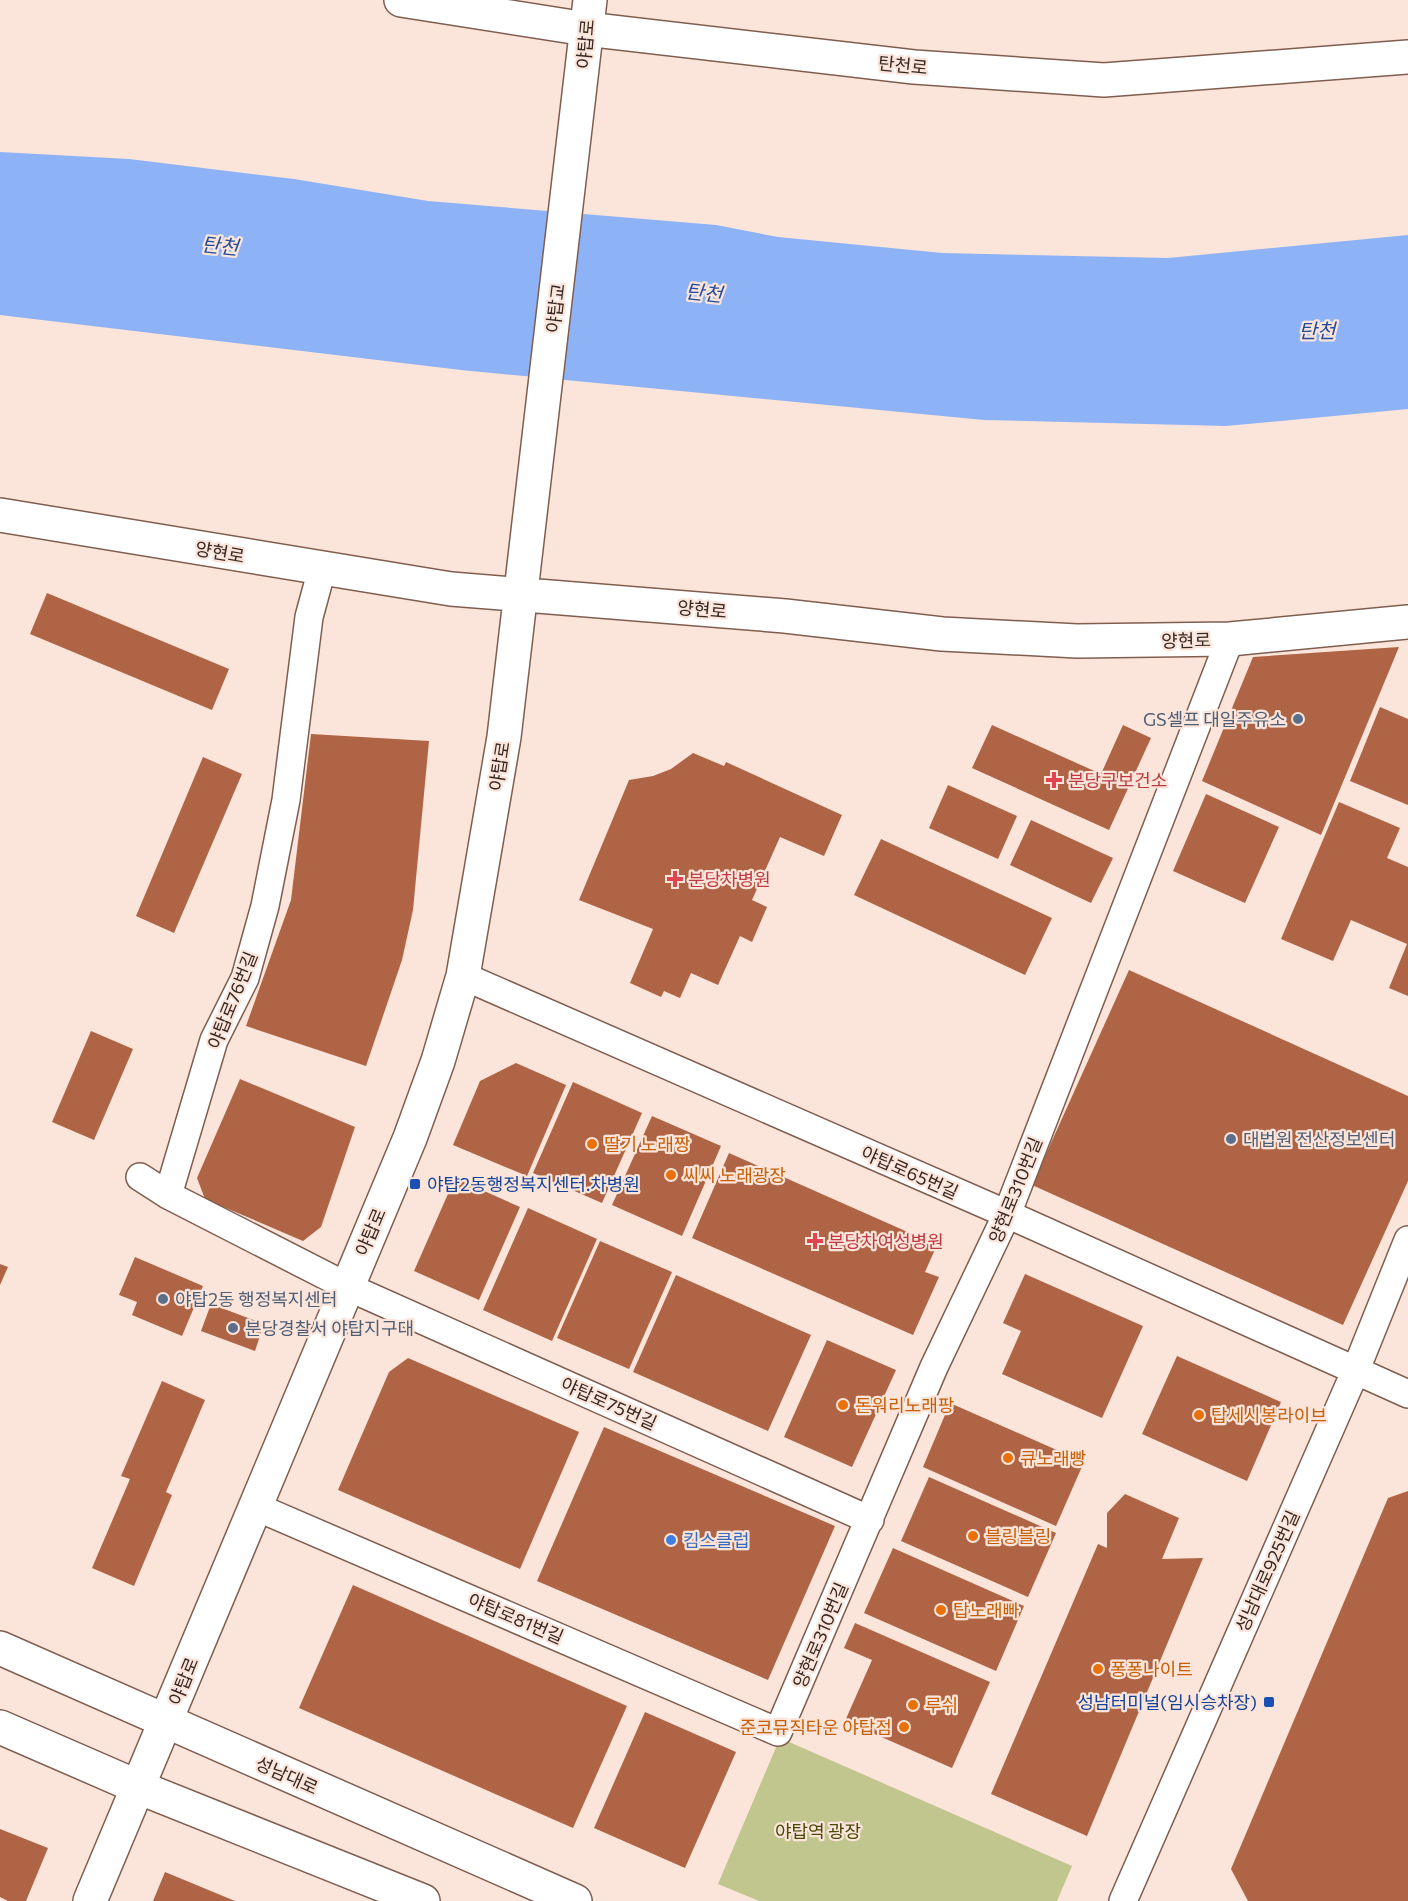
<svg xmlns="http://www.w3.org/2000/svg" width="1408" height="1901" font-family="Commissioner,'Noto Sans KR',sans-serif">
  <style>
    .green { fill: #c1c58e }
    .water { fill: #8db2f6 }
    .building { fill: #af6545 }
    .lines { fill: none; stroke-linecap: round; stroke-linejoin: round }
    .street-casing { stroke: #7f5e50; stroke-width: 30 }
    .secondary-casing { stroke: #7f5e50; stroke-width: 36 }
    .primary-casing { stroke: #7f5e50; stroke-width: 36 }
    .street { stroke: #fff; stroke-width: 27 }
    .secondary { stroke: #fff; stroke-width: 33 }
    .primary { stroke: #fff; stroke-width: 33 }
    .service-dot { fill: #5c6f8a; stroke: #fbe4da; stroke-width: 2 }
    .health-dot { fill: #e0444e; stroke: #fbe4da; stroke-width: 2 }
    .food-dot { fill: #e8710a; stroke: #fbe4da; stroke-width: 2 }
    .transit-dot { fill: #1a4fb4; stroke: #fbe4da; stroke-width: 2 }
    .shop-dot { fill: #3f7fe0; stroke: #fbe4da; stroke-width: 2 }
    .labels { text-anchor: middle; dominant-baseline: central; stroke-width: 4.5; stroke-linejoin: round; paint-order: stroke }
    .street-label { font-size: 18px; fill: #362822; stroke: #fbe4da }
    .service-label { font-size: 18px; fill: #4e5e75; stroke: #fbe4da; text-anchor: start }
    .health-label { font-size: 18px; fill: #be3a42; stroke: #fbe4da; text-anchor: start }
    .food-label { font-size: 18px; fill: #c56008; stroke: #fbe4da; text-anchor: start }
    .transit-label { font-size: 18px; fill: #164399; stroke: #fbe4da; text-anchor: start }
    .shop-label { font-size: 18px; fill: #366cbe; stroke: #fbe4da; text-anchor: start }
    .park-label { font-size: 18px; fill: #484a08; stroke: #fbe4da }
    .water-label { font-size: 20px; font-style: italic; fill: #254c9b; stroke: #fbe4da }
  </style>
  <rect width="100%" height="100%" fill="#fbe4da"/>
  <path class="green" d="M 780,1738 L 1072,1866 L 1057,1901 L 759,1901 L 718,1884 Z"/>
  <path class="water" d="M 0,152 L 129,159 L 294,179 L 428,201 L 716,225 L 778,237 L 942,253 L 1168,258 L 1408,235 L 1408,409 L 1226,426 L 984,420 L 461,370 L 0,315 Z"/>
  <path class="building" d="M 47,593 L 229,669 L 212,710 L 30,634 Z
    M 1399,647 L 1321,835 L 1202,781 L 1253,657 Z
    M 1380,707 L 1408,719 L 1408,805 L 1350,781 Z
    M 992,725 L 1101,774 L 1123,725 L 1151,738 L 1109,830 L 972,768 Z
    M 311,734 L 429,741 L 413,910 L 402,960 L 366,1066 L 246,1026 L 291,900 Z
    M 693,753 L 724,766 L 726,762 L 842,815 L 824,856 L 780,837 L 752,900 L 767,907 L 752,942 L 740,936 L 718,985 L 691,973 L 680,998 L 664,991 L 661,997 L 630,983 L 653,929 L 579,900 L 629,780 L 653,776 L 671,769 Z
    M 203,757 L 242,774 L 174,933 L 136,916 Z
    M 948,785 L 1017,816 L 998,859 L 929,828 Z
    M 1206,794 L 1279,827 L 1245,903 L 1173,871 Z
    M 1339,802 L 1400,828 L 1387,858 L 1408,867 L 1408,996 L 1389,988 L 1407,944 L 1351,920 L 1333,961 L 1281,939 Z
    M 1031,820 L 1113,858 L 1091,903 L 1010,865 Z
    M 881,839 L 1052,918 L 1025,975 L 854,895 Z
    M 1129,970 L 1408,1096 L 1408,1181 L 1343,1325 L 1032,1185 Z
    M 91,1031 L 133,1049 L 94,1140 L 52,1122 Z
    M 516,1063 L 566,1085 L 527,1176 L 453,1145 L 480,1081 Z
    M 240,1079 L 355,1127 L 321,1227 L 303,1241 L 205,1199 L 197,1178 Z
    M 573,1082 L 642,1113 L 602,1203 L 533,1173 Z
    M 652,1116 L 721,1146 L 682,1236 L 612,1205 Z
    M 729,1153 L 937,1245 L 925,1272 L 939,1277 L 913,1335 L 692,1238 Z
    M 455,1178 L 520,1207 L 479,1300 L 414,1271 Z
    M 528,1208 L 597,1239 L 552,1341 L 483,1310 Z
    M 600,1241 L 672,1272 L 629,1369 L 557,1338 Z
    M 135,1257 L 203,1286 L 182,1336 L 132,1315 L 137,1302 L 119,1295 Z
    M 0,1264 L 8,1267 L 0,1285 Z
    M 1025,1274 L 1143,1326 L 1102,1418 L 1002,1374 L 1021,1331 L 1003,1323 Z
    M 676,1275 L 811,1335 L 768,1431 L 633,1372 Z
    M 211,1304 L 264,1324 L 255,1351 L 201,1331 Z
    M 827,1340 L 896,1370 L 852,1467 L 784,1437 Z
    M 1177,1356 L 1281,1402 L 1247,1481 L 1142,1434 Z
    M 408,1358 L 579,1432 L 520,1569 L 338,1490 L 389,1372 Z
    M 162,1381 L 205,1400 L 166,1492 L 172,1495 L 134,1586 L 92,1568 L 130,1479 L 121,1476 Z
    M 950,1403 L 1084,1462 L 1056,1526 L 923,1467 Z
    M 604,1427 L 835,1526 L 768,1680 L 537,1581 Z
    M 929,1477 L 1056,1533 L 1028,1597 L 901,1541 Z
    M 1408,1491 L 1408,1901 L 1248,1901 L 1231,1869 L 1388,1498 Z
    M 1125,1494 L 1179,1518 L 1162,1559 L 1203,1558 L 1087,1836 L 991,1794 L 1098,1544 L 1107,1548 L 1107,1513 Z
    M 893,1548 L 1024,1606 L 996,1671 L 864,1613 Z
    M 353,1585 L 627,1706 L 573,1828 L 299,1708 Z
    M 855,1623 L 990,1682 L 952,1768 L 845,1721 L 872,1660 L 844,1648 Z
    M 645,1712 L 736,1752 L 685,1868 L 594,1828 Z
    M 0,1829 L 48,1848 L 26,1901 L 8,1901 L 0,1897 Z
    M 165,1872 L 235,1901 L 153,1901 Z"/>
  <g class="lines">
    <g class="street-casing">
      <path id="street" d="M 463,976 L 1007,1214 L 1408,1394
        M 140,1177 L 168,1195 L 348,1287 L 870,1520
        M 168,1195 L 214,1040 L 245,978 L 265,906 L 286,800 L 309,617 L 322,569
        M 254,1506 L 778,1732 L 934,1367 L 1007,1214 L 1230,639
        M 1123,1901 L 1355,1372 L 1408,1240"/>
    </g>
    <g class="secondary-casing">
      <path id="secondary" d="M 401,0 L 586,29 L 914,67 L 1104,80 L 1408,57
        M 0,515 L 451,589 L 785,616 L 942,634 L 1077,641 L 1230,639 L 1408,622
        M 90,1901 L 410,1138 L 438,1061 L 463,976 L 504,737 L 590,0"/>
    </g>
    <g class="primary-casing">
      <path id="primary" d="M 0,1648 L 575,1901
        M 0,1727 L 138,1787 L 423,1901"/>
    </g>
    <use href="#street" class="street"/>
    <use href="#secondary" class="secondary"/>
    <use href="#primary" class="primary"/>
  </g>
  <g class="service-dot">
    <circle cx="1298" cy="719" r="6"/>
    <circle cx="1231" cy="1139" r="6"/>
    <circle cx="163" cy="1299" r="6"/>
    <circle cx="233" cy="1328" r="6"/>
  </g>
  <g class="health-dot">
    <path d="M1051 771h6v6h6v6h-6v6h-6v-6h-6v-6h6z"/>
    <path d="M672 870h6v6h6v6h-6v6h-6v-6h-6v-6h6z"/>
    <path d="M812 1232h6v6h6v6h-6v6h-6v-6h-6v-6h6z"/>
  </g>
  <g class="food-dot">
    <circle cx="592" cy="1144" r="6"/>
    <circle cx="671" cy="1175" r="6"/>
    <circle cx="843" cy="1405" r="6"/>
    <circle cx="1199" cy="1415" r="6"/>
    <circle cx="1008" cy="1458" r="6"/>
    <circle cx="973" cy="1536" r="6"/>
    <circle cx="941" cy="1610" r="6"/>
    <circle cx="1098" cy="1669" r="6"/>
    <circle cx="913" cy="1705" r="6"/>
    <circle cx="904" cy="1727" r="6"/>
  </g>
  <g class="transit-dot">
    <rect x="409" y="1178" width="12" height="12" rx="3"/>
    <rect x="1263" y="1696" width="12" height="12" rx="3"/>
  </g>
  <circle class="shop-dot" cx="671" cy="1540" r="6"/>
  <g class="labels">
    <g class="street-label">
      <text transform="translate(585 44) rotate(-85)">야탑로</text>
      <text transform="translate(903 65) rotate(6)">탄천로</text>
      <text transform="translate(555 308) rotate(-83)">야탑교</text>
      <text transform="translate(220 552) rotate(10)">양현로</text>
      <text transform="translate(702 609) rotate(5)">양현로</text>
      <text transform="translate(1186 640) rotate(-1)">양현로</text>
      <text transform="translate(499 766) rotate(-81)">야탑로</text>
      <text transform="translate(232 1000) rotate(-68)">야탑로76번길</text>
      <text transform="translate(910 1172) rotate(24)">야탑로65번길</text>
      <text transform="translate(1015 1190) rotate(-68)">양현로310번길</text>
      <text transform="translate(370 1232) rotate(-67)">야탑로</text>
      <text transform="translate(609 1403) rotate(24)">야탑로75번길</text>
      <text transform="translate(1267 1571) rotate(-66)">성남대로925번길</text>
      <text transform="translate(516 1618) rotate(23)">야탑로81번길</text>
      <text transform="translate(820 1635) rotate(-67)">양현로310번길</text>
      <text transform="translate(183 1681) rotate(-68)">야탑로</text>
      <text transform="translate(287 1775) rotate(24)">성남대로</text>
    </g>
    <g class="service-label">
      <text x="1286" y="719" text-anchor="end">GS셀프 대일주유소</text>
      <text x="1243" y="1139">대법원 전산정보센터</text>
      <text x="175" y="1299">야탑2동 행정복지센터</text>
      <text x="245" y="1328">분당경찰서 야탑지구대</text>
    </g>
    <g class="health-label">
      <text x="1068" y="780">분당구보건소</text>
      <text x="688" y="879">분당차병원</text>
      <text x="828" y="1241">분당차여성병원</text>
    </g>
    <g class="food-label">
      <text x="604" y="1144">딸기 노래짱</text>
      <text x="683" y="1175">씨씨 노래광장</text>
      <text x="855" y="1405">돈워리노래팡</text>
      <text x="1211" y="1415">탑세시봉라이브</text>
      <text x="1020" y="1458">큐노래빵</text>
      <text x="985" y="1536">블링블링</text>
      <text x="953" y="1610">탑노래빠</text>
      <text x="1110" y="1669">퐁퐁나이트</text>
      <text x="925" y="1705">루쉬</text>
      <text x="892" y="1727" text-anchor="end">준코뮤직타운 야탑점</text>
    </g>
    <g class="transit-label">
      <text x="427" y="1184">야턉2동행정복지센터.차병원</text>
      <text x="1257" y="1702" text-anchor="end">성남터미널(임시승차장)</text>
    </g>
    <g class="shop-label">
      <text x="683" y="1540">킴스클럽</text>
    </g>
    <g class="park-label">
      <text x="818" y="1831">야탑역 광장</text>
    </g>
    <g class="water-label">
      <text transform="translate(220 245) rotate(6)">탄천</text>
      <text transform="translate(704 292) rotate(6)">탄천</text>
      <text x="1317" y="330">탄천</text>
    </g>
  </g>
</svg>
